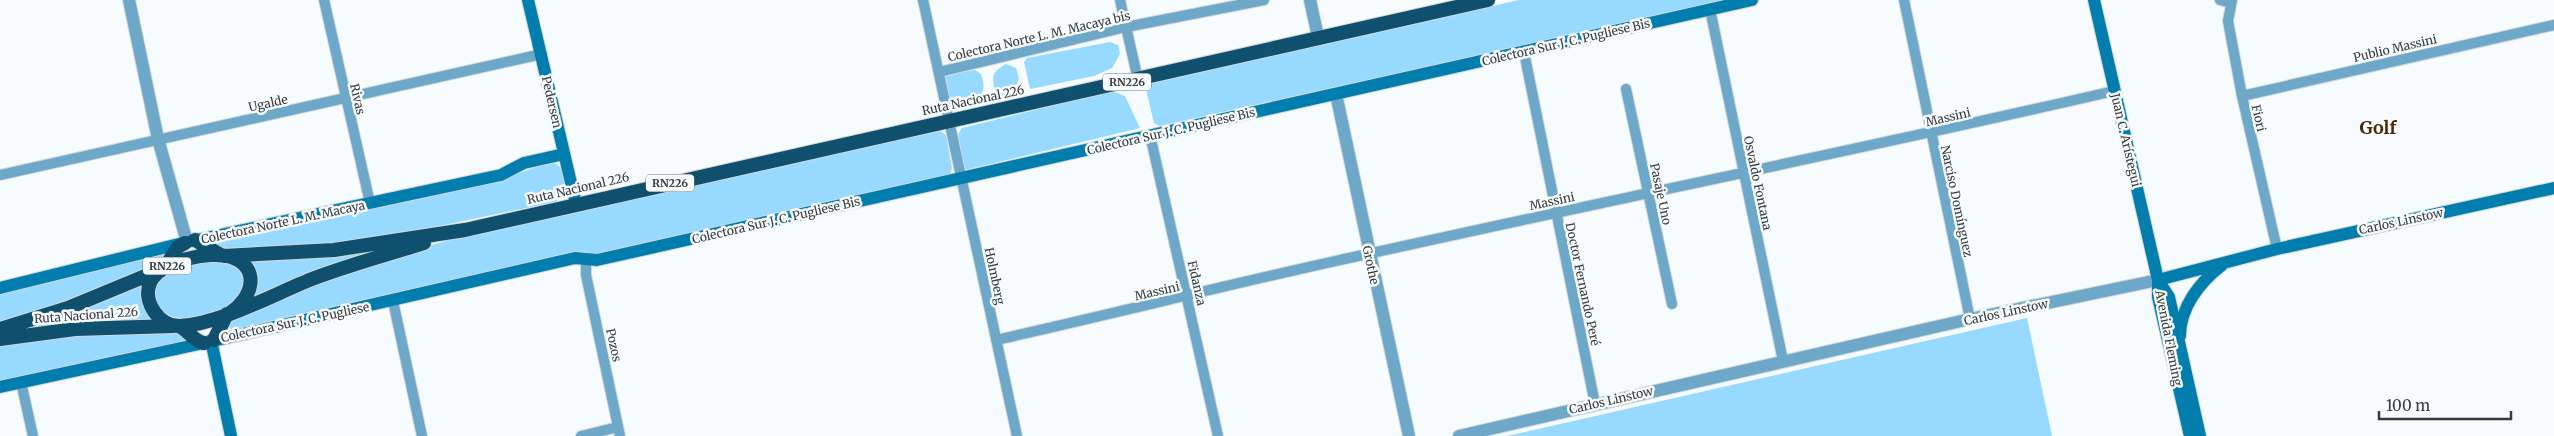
<svg xmlns="http://www.w3.org/2000/svg" width="2554" height="436" font-family="Merriweather,serif">
  <style>
    .green { fill: #98d9ff }
    .lines { fill: none; stroke-linecap: round; stroke-linejoin: round }
    .minor-casing { stroke: #d4d8db; stroke-width: 12 }
    .tertiary-casing { stroke: #d4d8db; stroke-width: 14 }
    .secondary-casing { stroke: #d4d8db; stroke-width: 14 }
    .trunk-casing { stroke: #d4d8db; stroke-width: 16 }
    .minor { stroke: #6ea8c8; stroke-width: 10 }
    .tertiary { stroke: #6ea8c8; stroke-width: 12 }
    .secondary { stroke: #017eae; stroke-width: 12 }
    .trunk { stroke: #0e506d; stroke-width: 14 }
    .labels { text-anchor: middle; dominant-baseline: central; stroke-width: 5; stroke-linejoin: round; paint-order: stroke }
    .shield { fill: #f6fbfe; stroke: #717476; stroke-width: 1 }
    .shield-label { font-size: 11px; font-weight: bold; fill: #383a3b }
    .street-label { font-size: 12px; fill: #383a3b; stroke: #f6fbfe }
    .district-label { font-size: 18px; font-weight: bold; fill: #522601; stroke: #f6fbfe }
  </style>
  <rect width="100%" height="100%" fill="#f6fbfe"/>
  <path class="green" d="M 1519,0 L 1725,0 L 1160,126 L 1154,123 L 1145,85 Z
    M 1110,42 L 1118,45 L 1120,54 L 1112,68 L 1094,76 L 1030,89 L 1024,62 L 1027,58 Z
    M 1006,64 L 1016,68 L 1019,78 L 1016,87 L 1001,96 L 995,92 C 992,75 991,73 1006,64 Z
    M 975,70 L 981,74 C 983,80 985,87 982,93 C 977,103 953,109 947,97 C 944,93 944,83 943,77 L 949,74 Z
    M 1112,91 L 1125,96 L 1140,128 L 965,170 L 960,165 L 955,139 L 962,128 Z
    M 940,131 L 946,135 L 952,168 L 950,175 L 598,254 L 242,328 L 232,330 L 229,327 C 240,297 455,238 494,228 Z
    M 550,162 C 567,163 571,193 555,202 L 352,244 L 258,250 L 221,248 L 211,245 L 211,241 L 503,179 Z
    M 408,242 L 253,298 L 255,292 L 244,257 Z
    M 168,252 L 167,255 C 116,289 58,306 0,324 L 0,292 Z
    M 202,262 C 220,261 237,260 245,280 L 239,300 C 219,311 192,325 168,315 C 162,313 155,305 155,298 C 152,273 182,266 202,262 Z
    M 144,281 L 156,322 L 0,333 Z
    M 2027,318 L 2052,436 L 1507,436 Z
    M 176,331 L 186,338 L 185,341 L 0,383 L 0,345 L 50,336 Z"/>
  <g class="lines">
    <g class="minor-casing">
      <path id="minor" d="M 324,0 L 370,203
        M 923,0 L 1017,436
        M 1120,0 L 1138,80
        M 1904,0 L 1970,319
        M 2220,0 L 2231,3
        M 2232,0 L 2228,21 L 2242,96 L 2277,249
        M 1710,9 L 1783,361
        M 1524,52 L 1595,404
        M 939,72 L 1126,27 L 1264,0
        M 1626,89 L 1672,304
        M 2242,96 L 2554,25
        M 1150,135 L 1218,436
        M 0,175 L 542,54
        M 589,260 L 586,263 L 586,275 L 620,436
        M 393,301 L 422,436
        M 996,340 C 1121,312 1246,280 1372,253 C 1619,198 1867,148 2114,91
        M 21,382 L 33,436
        M 581,436 L 618,427"/>
    </g>
    <g class="tertiary-casing">
      <path id="tertiary" d="M 129,0 L 158,139 L 187,242
        M 1310,0 L 1318,37
        M 1336,94 L 1409,436
        M 1459,436 L 1970,319 L 2158,280"/>
    </g>
    <g class="secondary-casing">
      <path id="secondary" d="M 528,0 L 576,204
        M 2094,0 L 2158,280 L 2158,297 L 2190,436
        M 2158,280 L 2277,249 L 2554,188
        M 2158,280 L 2169,297 L 2200,436
        M 0,288 L 187,242 L 501,175 L 524,163 L 564,154
        M 2180,336 C 2180,307 2200,282 2222,265
        M 211,340 L 231,436
        M 0,387 L 204,343 L 575,258 L 597,260 L 1752,0"/>
    </g>
    <g class="trunk-casing">
      <path id="trunk" d="M 195,240 L 221,255
        M 224,256 L 334,250 L 465,230 L 1488,0
        M 165,267 L 178,247 L 185,243
        M 230,313 C 252,299 262,268 231,257 C 210,250 159,261 150,283 C 142,302 160,327 180,326 C 220,324 274,294 312,279 C 349,265 386,255 424,243
        M 179,326 C 189,331 193,341 204,343
        M 0,329 L 68,308 L 160,270
        M 0,339 L 75,329 L 173,326
        M 214,340 L 227,314"/>
    </g>
    <use href="#minor" class="minor"/>
    <use href="#tertiary" class="tertiary"/>
    <use href="#secondary" class="secondary"/>
    <use href="#trunk" class="trunk"/>
  </g>
  <g class="labels">
    <g class="shield">
      <rect x="1103" y="73.5" width="48" height="17" rx="4"/>
      <rect x="646" y="174.5" width="48" height="17" rx="4"/>
      <rect x="143" y="257.5" width="48" height="17" rx="4"/>
    </g>
    <g class="shield-label">
      <text x="1127" y="82">RN226</text>
      <text x="670" y="183">RN226</text>
      <text x="167" y="266">RN226</text>
    </g>
    <g class="street-label">
      <text transform="translate(1039 36) rotate(-13)">Colectora Norte L. M. Macaya bis</text>
      <text transform="translate(1566 42) rotate(-13)">Colectora Sur J. C. Pugliese Bis</text>
      <text transform="translate(2395 48) rotate(-13)">Publio Massini</text>
      <text transform="translate(358 99) rotate(77)">Rivas</text>
      <text transform="translate(973 100) rotate(-12)">Ruta Nacional 226</text>
      <text transform="translate(552 102) rotate(77)">Pedersen</text>
      <text transform="translate(268 103) rotate(-12)">Ugalde</text>
      <text transform="translate(1948 117) rotate(-13)">Massini</text>
      <text transform="translate(2259 118) rotate(77)">Fiori</text>
      <text transform="translate(1171 131) rotate(-13)">Colectora Sur J. C. Pugliese Bis</text>
      <text transform="translate(2126 140) rotate(77)">Juan C. Arístegui</text>
      <text transform="translate(1758 183) rotate(78)">Osvaldo Fontana</text>
      <text transform="translate(578 188) rotate(-13)">Ruta Nacional 226</text>
      <text transform="translate(1661 194) rotate(78)">Pasaje Uno</text>
      <text transform="translate(1552 201) rotate(-12)">Massini</text>
      <text transform="translate(1957 201) rotate(78)">Narciso Domínguez</text>
      <text transform="translate(776 220) rotate(-13)">Colectora Sur J. C. Pugliese Bis</text>
      <text transform="translate(2401 221) rotate(-12)">Carlos Linstow</text>
      <text transform="translate(283 222) rotate(-12)">Colectora Norte L. M. Macaya</text>
      <text transform="translate(1371 265) rotate(78)">Grothe</text>
      <text transform="translate(995 276) rotate(78)">Holmberg</text>
      <text transform="translate(1197 283) rotate(77)">Fidanza</text>
      <text transform="translate(1583 284) rotate(78)">Doctor Fernando Peré</text>
      <text transform="translate(1157 291) rotate(-13)">Massini</text>
      <text transform="translate(2006 312) rotate(-12)">Carlos Linstow</text>
      <text transform="translate(86 315) rotate(-4)">Ruta Nacional 226</text>
      <text transform="translate(295 322) rotate(-12)">Colectora Sur J. C. Pugliese</text>
      <text transform="translate(2169 338) rotate(79)">Avenida Fleming</text>
      <text transform="translate(614 345) rotate(78)">Pozos</text>
      <text transform="translate(1611 400) rotate(-13)">Carlos Linstow</text>
    </g>
    <g class="district-label">
      <text x="2378" y="127">Golf</text>
    </g>
  </g>
  <path d="M2379 411v8h132v-8" fill="none" stroke="#383a3b" stroke-width="2.5"/>
  <text x="2386" y="411" font-size="15" fill="#383a3b" stroke="#f6fbfe" stroke-width="4" paint-order="stroke">100 m</text>
</svg>
